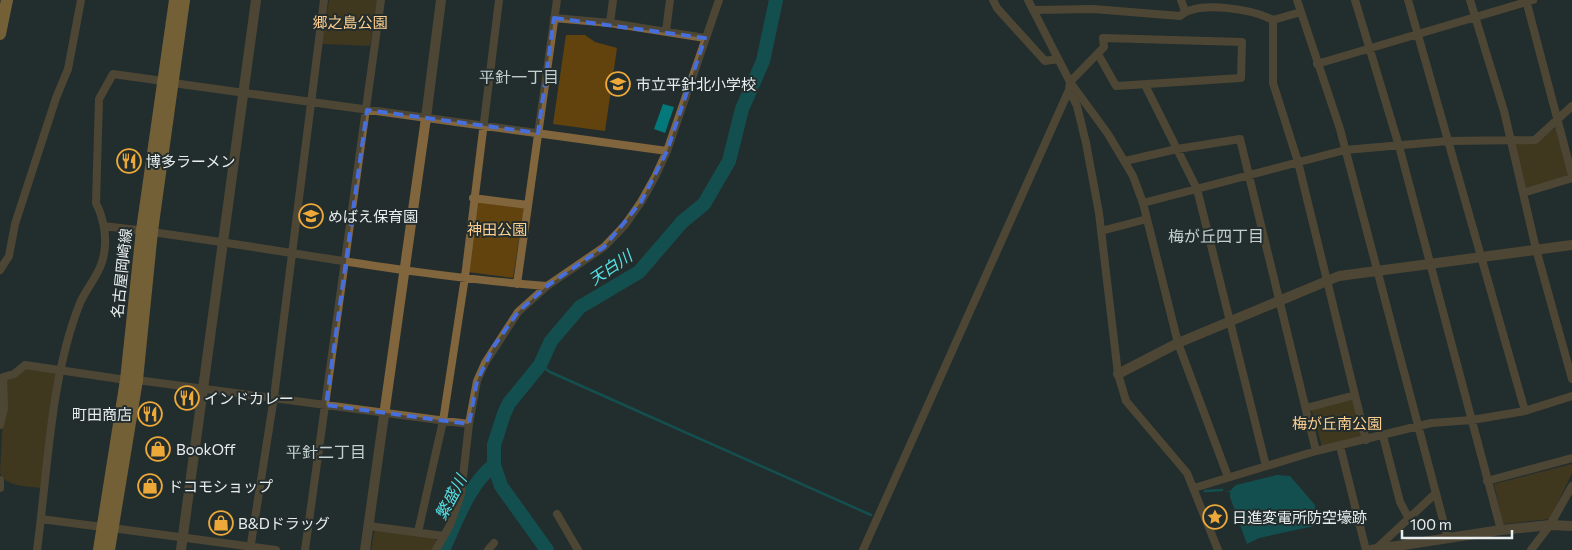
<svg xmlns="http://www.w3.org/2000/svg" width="1572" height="550" font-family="Commissioner,'Noto Sans JP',sans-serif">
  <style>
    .green { fill: #62430d }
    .water { fill: #03797b }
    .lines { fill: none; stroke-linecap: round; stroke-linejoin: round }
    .stream { stroke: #03797b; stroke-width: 2.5 }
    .river { stroke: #03797b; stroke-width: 14 }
    .minor { stroke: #81653d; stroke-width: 8 }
    .tertiary { stroke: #81653d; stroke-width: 10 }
    .primary { stroke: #d89e44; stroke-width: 12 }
    .marked { fill: none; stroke: #466edc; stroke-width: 4; stroke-dasharray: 10 6; stroke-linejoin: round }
    .labels { text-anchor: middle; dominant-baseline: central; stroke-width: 4; stroke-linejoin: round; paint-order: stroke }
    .park-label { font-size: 15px; fill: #fdd091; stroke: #232d2d }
    .poi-label { font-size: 15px; fill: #e8eeee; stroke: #232d2d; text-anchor: start }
    .street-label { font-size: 15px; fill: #e8eeee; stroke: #232d2d }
    .neighbourhood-label { font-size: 16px; fill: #c3d0d0; stroke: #232d2d }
    .water-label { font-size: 16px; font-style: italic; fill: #56e1e4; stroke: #232d2d }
  </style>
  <rect width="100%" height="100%" fill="#232d2d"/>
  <path class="green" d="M 329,0 L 378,0 L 370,46 L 322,44 Z
    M 566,35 L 585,35 L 595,42 L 617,48 L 605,131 L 553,124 Z
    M 1559,125 L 1571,177 L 1525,191 L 1515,146 L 1516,143 L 1536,143 Z
    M 477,202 L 524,208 L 513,278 L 468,272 Z
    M 25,368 L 55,371 L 58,375 L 42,486 L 40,488 C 26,486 6,487 0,473 L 5,378 Z
    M 1350,399 L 1354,402 L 1362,436 L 1359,439 L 1322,446 L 1311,408 Z
    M 1572,464 L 1572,473 L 1550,519 L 1503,524 L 1494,484 Z
    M 376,530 L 435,538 L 438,543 L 434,550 L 371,550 L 374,532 Z"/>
  <path class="water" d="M 663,104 L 674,107 L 665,133 L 654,129 Z
    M 1277,475 L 1290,476 L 1315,505 L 1314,526 L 1259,538 L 1247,544 L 1230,497 L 1230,492 L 1225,491 L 1230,491 L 1236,485 Z"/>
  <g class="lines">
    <path class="stream" d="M 540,365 L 550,372 L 871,515
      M 1205,491 L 1222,490"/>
    <path class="river" d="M 443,550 C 456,522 469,484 494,465
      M 547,550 L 501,486 L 494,465 L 494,445 L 504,414 L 509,403 L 540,365 L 551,341 L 580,307 L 639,272 L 682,222 L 704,204 L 729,161 L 742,109 L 763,61 L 776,0"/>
    <path class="minor" d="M 993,0 L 997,8 L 1045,61 L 1057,59
      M 1028,0 L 1070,82 L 1108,134 L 1133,176 L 1143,203 L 1178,343 L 1228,477
      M 1181,0 L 1185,11
      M 1297,0 L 1340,129 L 1448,539
      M 1355,0 L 1399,146 L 1501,530
      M 1408,0 L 1525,411
      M 1470,0 L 1504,111 L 1536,249 L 1572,379
      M 1526,0 L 1572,175
      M 1033,10 L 1093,9 L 1180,16 C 1198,0 1252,9 1273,20 L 1301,12
      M 554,18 L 610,23 L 705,38
      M 1273,20 L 1273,83 L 1298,162 L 1366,440
      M 610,23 L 613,0
      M 666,31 L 670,0
      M 1317,64 L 1533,0
      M 173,83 L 667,151
      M 1145,85 L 1197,189 L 1266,466
      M 1069,90 L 1077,106 L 1086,143 L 1099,213 L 1118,374 L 1126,401 L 1187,473 L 1218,550
      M 1125,161 L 1177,149 L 1240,139 L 1316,451
      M 1523,193 L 1572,178
      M 473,198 L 528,205
      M 1143,203 L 1345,150 L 1448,141 L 1535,140 L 1572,106
      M 104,226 C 252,243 398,275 547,286
      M 1101,231 L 1147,219
      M 0,270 L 9,256 L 15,224 L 56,98 L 68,69 L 81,0
      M 517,284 L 557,0
      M 137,380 L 469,424
      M 1306,408 L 1355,395
      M 0,425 L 4,408 L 3,377 L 14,374 L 25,365 L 126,380
      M 1383,436 L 1400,502 L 1408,517
      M 1340,446 L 1366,550
      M 0,480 L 0,488
      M 1487,481 L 1572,458
      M 1194,488 L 1316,451 L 1431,423 L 1472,420 L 1525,411 L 1572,396
      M 557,514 L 578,550
      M 41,519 L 102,527
      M 369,526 L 444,536
      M 112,528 L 276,550
      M 418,532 L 443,421 L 465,277 L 499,0
      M 1376,549 L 1436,493
      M 37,550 C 48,470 50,378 80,303 C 86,289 98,276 102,262 C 108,243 105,221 96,203 L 99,99 L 113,74 L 163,81
      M 250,550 L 274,397 L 324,0
      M 305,550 L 381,0
      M 436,550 L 450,525 L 461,494 L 469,424 L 477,381 L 485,363 L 518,312 L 547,286 L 604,247 L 625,225 L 641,202 L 655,177 L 667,151 L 719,0
      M 488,550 L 494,543
      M 863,550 L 1069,90 L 1070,82 L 1104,47 L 1103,38 L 1242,42 L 1241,78 L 1116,86 L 1098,54
      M 1531,550 L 1550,525 L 1572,486"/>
    <path class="tertiary" d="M 1118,374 L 1178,343 L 1339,276 L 1572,245
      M 181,550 L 256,0
      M 365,550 L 426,118 L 441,0
      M 1371,550 L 1501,530 L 1550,525 L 1572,526"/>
    <path class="primary" d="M 0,34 L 7,0
      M 99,550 L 126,380 L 142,230 L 175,0
      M 109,550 L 137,380 L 152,231 L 184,0"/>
  </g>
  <path d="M0 0H1572V550H0ZM 554,18 L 705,38 L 667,151 L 641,202 L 604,247 L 547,286 L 518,312 L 494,346 L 477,381 L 469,424 L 326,405 L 367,110 L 538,133 Z" fill="#232d2d" fill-opacity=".55" fill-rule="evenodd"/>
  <path class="marked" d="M 554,18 L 705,38 L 667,151 L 641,202 L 604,247 L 547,286 L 518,312 L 494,346 L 477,381 L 469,424 L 326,405 L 367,110 L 538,133 Z"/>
  <defs>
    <g id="school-ring" transform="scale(1.25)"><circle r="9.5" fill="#232d2d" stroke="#eca93a" stroke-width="1.5"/><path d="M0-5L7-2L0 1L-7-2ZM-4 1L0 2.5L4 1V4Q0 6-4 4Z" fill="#eca93a"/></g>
    <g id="restaurant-ring" transform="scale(1.25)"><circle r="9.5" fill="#232d2d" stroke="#eca93a" stroke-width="1.5"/><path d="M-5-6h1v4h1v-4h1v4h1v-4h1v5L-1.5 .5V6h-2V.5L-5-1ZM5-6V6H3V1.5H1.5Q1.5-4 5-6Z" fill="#eca93a"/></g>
    <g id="shop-ring" transform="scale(1.25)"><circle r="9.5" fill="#232d2d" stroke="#eca93a" stroke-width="1.5"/><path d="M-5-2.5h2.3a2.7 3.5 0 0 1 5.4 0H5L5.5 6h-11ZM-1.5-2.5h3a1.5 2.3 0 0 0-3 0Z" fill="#eca93a"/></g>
    <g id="sight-ring" transform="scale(1.25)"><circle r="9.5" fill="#232d2d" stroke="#eca93a" stroke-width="1.5"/><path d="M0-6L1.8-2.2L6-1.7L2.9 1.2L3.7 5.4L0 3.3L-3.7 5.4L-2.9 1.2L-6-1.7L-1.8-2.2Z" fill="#eca93a"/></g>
  </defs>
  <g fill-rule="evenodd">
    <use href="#school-ring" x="618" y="84"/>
    <use href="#restaurant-ring" x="129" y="161"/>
    <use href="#school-ring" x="311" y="216"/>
    <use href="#restaurant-ring" x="187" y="398"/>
    <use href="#restaurant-ring" x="150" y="414"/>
    <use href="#shop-ring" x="158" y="449"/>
    <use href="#shop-ring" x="150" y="486"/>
    <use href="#sight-ring" x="1215" y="517"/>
    <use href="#shop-ring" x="221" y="523"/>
  </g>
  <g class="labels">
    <g class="park-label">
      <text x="350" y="22">郷之島公園</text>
      <text x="497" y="229">神田公園</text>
      <text x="1337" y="423">梅が丘南公園</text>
    </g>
    <g class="poi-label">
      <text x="636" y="84">市立平針北小学校</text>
      <text x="146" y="161">博多ラーメン</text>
      <text x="328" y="216">めばえ保育園</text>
      <text x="204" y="398">インドカレー</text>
      <text x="132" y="414" text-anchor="end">町田商店</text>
      <text x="176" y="449">BookOff</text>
      <text x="168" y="486">ドコモショップ</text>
      <text x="1232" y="517">日進変電所防空壕跡</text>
      <text x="238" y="523">B&amp;Dドラッグ</text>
    </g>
    <g class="street-label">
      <text transform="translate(121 273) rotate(-84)">名古屋岡崎線</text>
    </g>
    <g class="neighbourhood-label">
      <text x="519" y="76">平針一丁目</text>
      <text x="1216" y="235">梅が丘四丁目</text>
      <text x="326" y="451">平針二丁目</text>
    </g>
    <g class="water-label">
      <text transform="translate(610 267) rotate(-34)">天白川</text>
      <text transform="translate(450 497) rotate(-62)">繁盛川</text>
    </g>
  </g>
  <path d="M1402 530v8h110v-8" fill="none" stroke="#e8eeee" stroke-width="2.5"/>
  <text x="1410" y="530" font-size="15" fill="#e8eeee" stroke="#232d2d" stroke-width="4" paint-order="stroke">100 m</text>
</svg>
